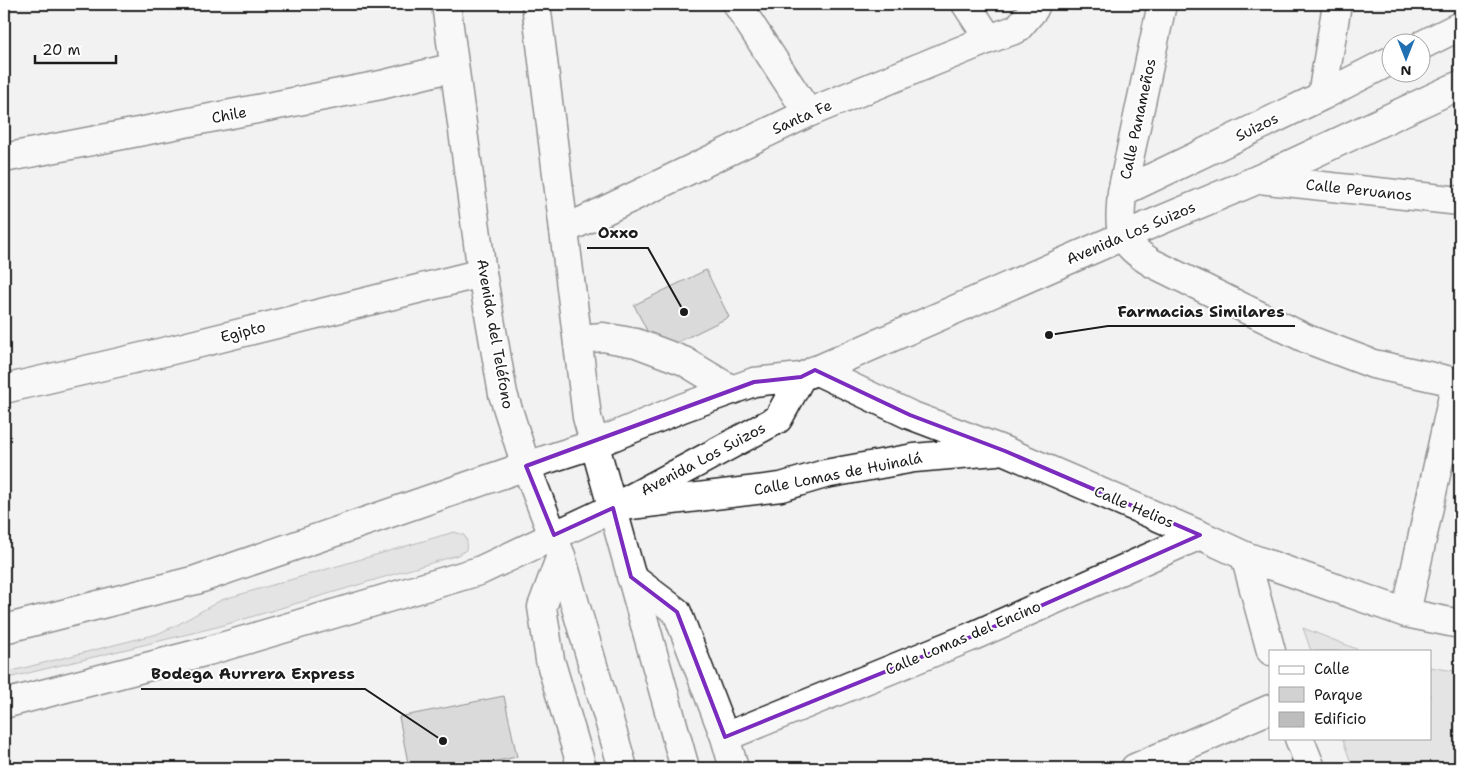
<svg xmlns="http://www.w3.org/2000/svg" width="1464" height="772" font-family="'Shantell Sans',sans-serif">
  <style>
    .green { fill: #d2d2d2; stroke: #777 }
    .building { fill: #bdbdbd; stroke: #1c1c1c }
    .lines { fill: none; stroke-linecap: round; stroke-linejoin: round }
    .minor-casing { stroke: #1c1c1c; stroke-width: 31 }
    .major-casing { stroke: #1c1c1c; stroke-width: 31 }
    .minor { stroke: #fff; stroke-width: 28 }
    .major { stroke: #fff; stroke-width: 28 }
    .marked { fill: none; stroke: #7b2cbf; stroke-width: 4; stroke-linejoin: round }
    .labels { text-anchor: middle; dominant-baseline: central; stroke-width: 4; stroke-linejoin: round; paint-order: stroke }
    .street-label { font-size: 15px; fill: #1c1c1c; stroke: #fff }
    .leader { fill: none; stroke: #1c1c1c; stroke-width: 2 }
    .callout-dot { fill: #1c1c1c; stroke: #fff; stroke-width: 2 }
    .callout-label { font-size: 16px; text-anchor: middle; font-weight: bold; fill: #1c1c1c; stroke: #fff; stroke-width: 4; stroke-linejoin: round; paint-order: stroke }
  </style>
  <rect width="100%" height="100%" fill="#f2f2f2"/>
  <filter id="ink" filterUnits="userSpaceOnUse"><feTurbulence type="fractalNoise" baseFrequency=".02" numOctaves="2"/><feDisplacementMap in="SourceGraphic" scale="10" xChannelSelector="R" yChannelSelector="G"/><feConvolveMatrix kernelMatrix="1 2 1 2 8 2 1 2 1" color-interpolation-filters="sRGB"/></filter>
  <g filter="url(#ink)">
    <path class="green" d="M 454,532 L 464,535 L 467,541 L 466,550 L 458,555 L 221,626 L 4,679 L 4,673 L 157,634 L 177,625 L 221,600 Z
      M 1303,628 L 1362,651 L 1311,651 Z
      M 1430,667 L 1460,672 L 1460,768 L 1353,768 L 1342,738 L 1430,738 Z"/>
    <path class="building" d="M 706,270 L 729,317 L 668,347 L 651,339 L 634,305 Z
      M 504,696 L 517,757 L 460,768 L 409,768 L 399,717 Z"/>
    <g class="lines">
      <g class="minor-casing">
        <path id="minor" d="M 737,4 L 808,113
          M 966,4 L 989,39
          M 1162,4 L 1122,192 C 1119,231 1117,241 1152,263 L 1307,339 L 1373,364 L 1460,383
          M 1422,45 L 1460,26
          M 1322,96 L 1337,4
          M 4,158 L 381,85 L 454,67
          M 1259,179 L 1460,201
          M 1122,192 L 1322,96 L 1392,60
          M 564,230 L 808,113 L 989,39 L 1017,29 L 1034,9 L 1036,4
          M 578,339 L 603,337 L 636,343 L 684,361 L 732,390
          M 815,370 L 910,415 L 1005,451 L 1200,535 L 1245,556 L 1406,613 L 1460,624
          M 4,389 L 172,350 L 482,273
          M 614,507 L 781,487 L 825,474 L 914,458 L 996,451
          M 561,556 L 542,607 L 550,660 L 582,768
          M 1245,556 L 1271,651
          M 631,577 L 677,612 L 725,737 L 734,768
          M 1406,613 L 1456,382
          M 725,737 L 973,636 L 1200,535
          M 1299,738 L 1311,768
          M 1135,768 L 1270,709"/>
      </g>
      <g class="major-casing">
        <path id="major" d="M 446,4 L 482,273 L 503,394 L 526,466 L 561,556 L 623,768
          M 536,4 L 587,417 L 685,768
          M 4,629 L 196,580 L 526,466 L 595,444 L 682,408 L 754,382 L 801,377 L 1123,236 L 1259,179 L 1460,85
          M 4,704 L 208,651 L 479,571 L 613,508 L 778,419 L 801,377"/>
      </g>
      <use href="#minor" class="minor"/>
      <use href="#major" class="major"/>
    </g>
  </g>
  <path d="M0 0H1464V772H0ZM 815,370 L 910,415 L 1005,451 L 1200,535 L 973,636 L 725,737 L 677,612 L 631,577 L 613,508 L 554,535 L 526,466 L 754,382 L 801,377 Z" fill="#f2f2f2" fill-opacity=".55" fill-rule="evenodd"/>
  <path class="marked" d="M 815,370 L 910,415 L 1005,451 L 1200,535 L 973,636 L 725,737 L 677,612 L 631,577 L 613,508 L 554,535 L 526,466 L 754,382 L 801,377 Z"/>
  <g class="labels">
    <g class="street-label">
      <text transform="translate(229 115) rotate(-11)">Chile</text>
      <text transform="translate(802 117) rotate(-24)">Santa Fe</text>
      <text transform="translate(1138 119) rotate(-78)">Calle Panameños</text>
      <text transform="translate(1257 127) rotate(-26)">Suizos</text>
      <text transform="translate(1359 190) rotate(6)">Calle Peruanos</text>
      <text transform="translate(1131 233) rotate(-23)">Avenida Los Suizos</text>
      <text transform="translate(243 332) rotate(-14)">Egipto</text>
      <text transform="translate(495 334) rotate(80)">Avenida del Teléfono</text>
      <text transform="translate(703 459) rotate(-28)">Avenida Los Suizos</text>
      <text transform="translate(838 474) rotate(-11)">Calle Lomas de Huinalá</text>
      <text transform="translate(1134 507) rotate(23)">Calle Helios</text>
      <text transform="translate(963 638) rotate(-23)">Calle Lomas del Encino</text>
    </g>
  </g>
  <path class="leader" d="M684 312L648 248H587M1049 335L1108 326H1295M443 741L365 689H141"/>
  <g class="callout-dot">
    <circle cx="684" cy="312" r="5"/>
    <circle cx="1049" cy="335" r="5"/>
    <circle cx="443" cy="741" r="5"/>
  </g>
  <g class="callout-label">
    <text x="618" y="238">Oxxo</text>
    <text x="1201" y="317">Farmacias Similares</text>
    <text x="253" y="679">Bodega Aurrera Express</text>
  </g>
  <rect width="1464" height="772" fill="none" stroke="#fff" stroke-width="20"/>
  <rect x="10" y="10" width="1444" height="752" fill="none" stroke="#1c1c1c" stroke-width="2" filter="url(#ink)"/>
  <rect x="1269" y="650" width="162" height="90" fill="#ffffff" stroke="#a4a4a4"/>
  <rect x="1279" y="666" width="25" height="8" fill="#ffffff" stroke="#a4a4a4"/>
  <text x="1314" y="674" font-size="15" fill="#1c1c1c">Calle</text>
  <rect x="1279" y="687" width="25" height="15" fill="#d2d2d2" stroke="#a4a4a4"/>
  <text x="1314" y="700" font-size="15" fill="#1c1c1c">Parque</text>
  <rect x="1279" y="712" width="25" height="15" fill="#bdbdbd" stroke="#a4a4a4"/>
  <text x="1314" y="724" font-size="15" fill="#1c1c1c">Edificio</text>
  <g transform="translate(1406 58) rotate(180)"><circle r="24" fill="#ffffff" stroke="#a4a4a4"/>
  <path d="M0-4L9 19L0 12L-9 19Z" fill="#1f6fb2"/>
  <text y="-8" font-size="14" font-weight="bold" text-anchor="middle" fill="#1c1c1c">N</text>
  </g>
  <path d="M35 55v8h81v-8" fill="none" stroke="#1c1c1c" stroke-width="2.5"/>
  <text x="42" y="55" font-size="15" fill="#1c1c1c" stroke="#ffffff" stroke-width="4" paint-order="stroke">20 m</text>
</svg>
